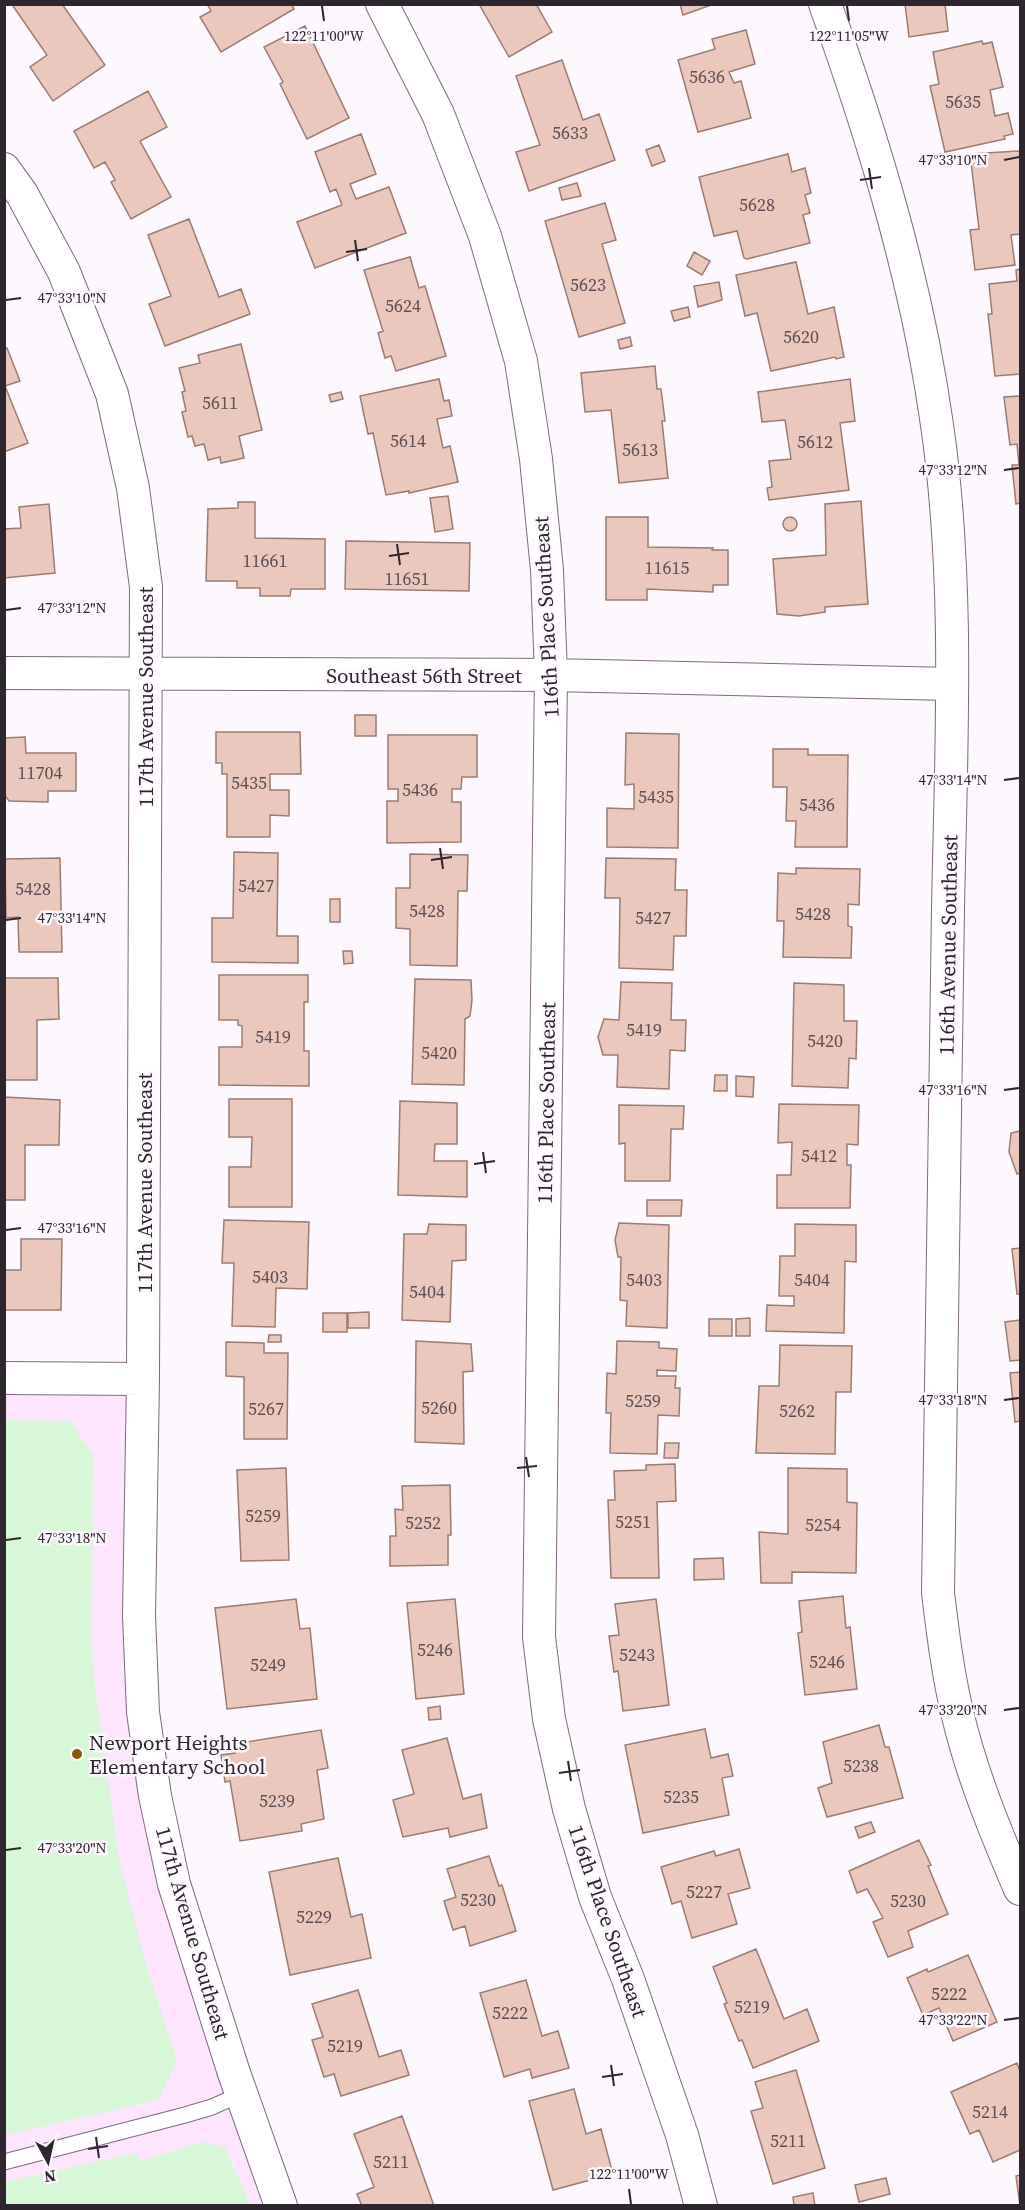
<svg xmlns="http://www.w3.org/2000/svg" width="1025" height="2210" font-family="'Source Serif 4',serif">
  <style>
    .built { fill: #fde5fe }
    .green { fill: #d7f7d8 }
    .building { fill: #ebc8be; stroke: #9b7c72; stroke-width: 1.5 }
    .lines { fill: none; stroke-linecap: round; stroke-linejoin: round }
    .service-casing { stroke: #7d697e; stroke-width: 17 }
    .minor-casing { stroke: #7d697e; stroke-width: 34 }
    .service { stroke: #fff; stroke-width: 15 }
    .minor { stroke: #fff; stroke-width: 32 }
    .ticks { fill: none; stroke: #2e262f; stroke-width: 2 }
    .poi-dot { fill: #8a5801; stroke: #fdf8fd; stroke-width: 2 }
    .labels { text-anchor: middle; dominant-baseline: central; stroke-width: 5; stroke-linejoin: round; paint-order: stroke }
    .number-label { font-size: 18px; fill: #5d4e53 }
    .street-label { font-size: 21px; fill: #2e262f; stroke: #fdf8fd }
    .poi-label { font-size: 21px; fill: #2e262f; stroke: #fdf8fd; text-anchor: start }
    .ticks-label { font-size: 15px; text-anchor: middle; fill: #2e262f; stroke: #fdf8fd; stroke-width: 5; stroke-linejoin: round; paint-order: stroke }
  </style>
  <rect width="100%" height="100%" fill="#fdf8fd"/>
  <path class="built" d="M 5,1378 L 143,1379 L 155,1796 L 281,2205 L 5,2206 Z"/>
  <path class="green" d="M 5,1420 L 70,1421 L 93,1455 L 92,1645 L 94,1679 L 119,1860 L 143,1955 L 177,2061 L 158,2100 L 5,2135 Z
    M 206,2141 L 212,2145 L 225,2147 L 250,2205 L 5,2205 L 5,2182 L 136,2153 L 140,2161 Z"/>
  <path class="building" d="M 15,4 L 62,4 L 105,65 L 53,101 L 30,67 L 47,55 L 13,6 Z
    M 207,4 L 291,4 L 294,9 L 221,52 L 200,17 L 211,11 Z
    M 479,4 L 536,4 L 552,32 L 509,57 Z
    M 680,4 L 714,4 L 683,15 Z
    M 905,4 L 945,4 L 948,31 L 909,37 Z
    M 305,26 L 349,118 L 307,139 L 280,84 L 283,82 L 264,47 Z
    M 746,30 L 755,64 L 729,72 L 734,83 L 741,81 L 751,118 L 698,132 L 678,60 L 715,49 L 712,39 Z
    M 982,41 L 983,44 L 992,42 L 1003,87 L 990,90 L 995,116 L 1008,113 L 1013,134 L 1004,136 L 1005,139 L 945,152 L 930,86 L 939,84 L 933,52 Z
    M 562,60 L 583,120 L 599,114 L 615,160 L 529,191 L 516,152 L 540,145 L 516,76 Z
    M 148,91 L 167,127 L 140,141 L 171,197 L 131,219 L 111,182 L 115,180 L 105,162 L 94,168 L 74,131 Z
    M 361,134 L 376,174 L 350,184 L 356,199 L 389,187 L 406,233 L 315,268 L 297,222 L 342,205 L 336,189 L 330,192 L 315,152 Z
    M 659,145 L 665,161 L 652,166 L 646,150 Z
    M 1020,151 L 1020,234 L 1011,235 L 1015,265 L 975,270 L 970,230 L 979,229 L 970,154 Z
    M 788,154 L 792,172 L 805,168 L 811,193 L 805,195 L 810,213 L 803,215 L 810,243 L 747,259 L 744,258 L 737,231 L 714,236 L 699,177 Z
    M 577,183 L 581,196 L 562,200 L 559,188 Z
    M 605,203 L 616,240 L 602,244 L 625,323 L 579,337 L 545,221 Z
    M 189,219 L 219,297 L 241,289 L 250,314 L 165,346 L 149,304 L 171,296 L 148,235 Z
    M 694,252 L 710,261 L 702,275 L 687,266 Z
    M 410,257 L 419,288 L 425,286 L 446,356 L 396,371 L 391,356 L 385,358 L 378,333 L 383,331 L 364,270 Z
    M 796,262 L 808,314 L 834,307 L 844,357 L 836,359 L 835,357 L 771,371 L 757,313 L 745,316 L 736,275 Z
    M 1020,269 L 1020,374 L 995,376 L 988,314 L 992,314 L 989,284 L 1017,281 L 1016,270 Z
    M 719,282 L 722,300 L 698,307 L 694,286 Z
    M 688,307 L 690,317 L 674,321 L 671,311 Z
    M 630,337 L 632,346 L 620,349 L 618,340 Z
    M 241,344 L 262,430 L 239,436 L 244,458 L 221,463 L 220,457 L 208,460 L 204,444 L 195,446 L 192,436 L 188,437 L 182,412 L 186,411 L 182,392 L 185,391 L 179,368 L 200,363 L 198,355 Z
    M 7,348 L 20,381 L 5,386 L 28,443 L 4,452 L 4,349 Z
    M 655,366 L 657,389 L 661,389 L 665,421 L 662,421 L 668,478 L 619,483 L 611,410 L 585,412 L 581,373 Z
    M 439,379 L 444,401 L 449,400 L 452,416 L 437,419 L 443,448 L 450,446 L 458,482 L 409,493 L 409,491 L 386,495 L 373,433 L 368,434 L 360,396 Z
    M 850,379 L 855,421 L 840,423 L 849,490 L 769,500 L 767,488 L 772,487 L 769,461 L 791,459 L 785,420 L 762,422 L 758,392 Z
    M 341,392 L 343,399 L 331,402 L 329,395 Z
    M 1020,396 L 1020,503 L 1016,504 L 1012,465 L 1019,465 L 1017,444 L 1010,445 L 1004,397 Z
    M 448,496 L 453,529 L 435,532 L 430,498 Z
    M 861,501 L 868,604 L 825,607 L 825,612 L 799,616 L 777,614 L 773,559 L 826,555 L 825,504 Z
    M 238,502 L 255,502 L 255,538 L 325,539 L 325,589 L 291,589 L 290,596 L 260,596 L 260,588 L 237,588 L 237,581 L 206,581 L 208,509 L 238,508 Z
    M 49,504 L 55,573 L 4,578 L 4,529 L 21,528 L 19,507 Z
    M 606,517 L 648,517 L 648,547 L 713,548 L 712,550 L 728,550 L 728,585 L 713,585 L 713,592 L 647,589 L 647,600 L 606,600 Z
    M783 524a7 7 0 1 1 14 0a7 7 0 1 1-14 0Z
    M 346,541 L 470,543 L 469,591 L 345,589 Z
    M 355,715 L 376,715 L 376,736 L 355,736 Z
    M 216,732 L 300,732 L 301,774 L 270,774 L 270,790 L 289,790 L 289,816 L 270,815 L 270,837 L 227,837 L 227,774 L 222,774 L 222,763 L 216,763 Z
    M 626,733 L 679,734 L 678,848 L 607,847 L 607,808 L 634,809 L 634,784 L 625,785 Z
    M 388,735 L 477,735 L 477,777 L 462,777 L 461,789 L 452,789 L 452,802 L 461,802 L 461,842 L 387,843 L 387,801 L 398,801 L 398,789 L 388,789 Z
    M 25,737 L 26,753 L 76,753 L 76,791 L 48,791 L 48,802 L 9,801 L 4,794 L 4,738 Z
    M 773,749 L 808,749 L 808,755 L 848,755 L 847,847 L 795,847 L 796,821 L 786,821 L 787,787 L 773,787 Z
    M 234,852 L 278,853 L 277,936 L 298,936 L 298,963 L 212,962 L 212,918 L 233,918 Z
    M 410,854 L 468,855 L 467,891 L 458,891 L 457,966 L 410,965 L 410,929 L 396,928 L 396,888 L 410,888 Z
    M 60,858 L 62,952 L 19,952 L 18,917 L 6,918 L 5,859 Z
    M 606,858 L 676,859 L 675,890 L 687,890 L 686,936 L 674,936 L 673,970 L 619,968 L 620,898 L 605,898 Z
    M 796,868 L 860,869 L 859,905 L 848,904 L 848,926 L 852,927 L 851,958 L 783,957 L 784,921 L 777,921 L 778,873 L 796,874 Z
    M 330,899 L 340,899 L 340,922 L 330,922 Z
    M 343,951 L 352,951 L 353,963 L 344,964 Z
    M 219,975 L 308,975 L 308,1002 L 304,1002 L 304,1051 L 309,1051 L 309,1086 L 219,1085 L 219,1047 L 242,1047 L 242,1026 L 238,1025 L 238,1020 L 219,1020 Z
    M 4,978 L 58,978 L 59,1019 L 37,1020 L 37,1080 L 4,1080 Z
    M 415,979 L 471,980 L 472,1000 L 470,1016 L 465,1019 L 464,1085 L 412,1084 Z
    M 621,982 L 672,983 L 671,1020 L 686,1020 L 685,1051 L 670,1050 L 669,1089 L 617,1087 L 618,1055 L 603,1055 L 598,1037 L 604,1019 L 619,1020 Z
    M 794,983 L 844,985 L 844,1021 L 857,1021 L 856,1059 L 849,1058 L 848,1088 L 792,1086 Z
    M 715,1075 L 727,1075 L 727,1091 L 714,1091 Z
    M 736,1076 L 754,1077 L 753,1097 L 736,1096 Z
    M 4,1097 L 60,1100 L 59,1145 L 25,1145 L 25,1200 L 4,1200 Z
    M 229,1099 L 292,1099 L 292,1207 L 229,1207 L 229,1167 L 251,1167 L 252,1137 L 229,1137 Z
    M 400,1101 L 457,1103 L 457,1144 L 435,1144 L 434,1161 L 467,1161 L 467,1197 L 398,1195 Z
    M 779,1104 L 859,1105 L 858,1145 L 847,1144 L 847,1165 L 851,1165 L 850,1208 L 777,1208 L 777,1175 L 791,1175 L 792,1142 L 778,1143 Z
    M 619,1105 L 684,1106 L 683,1129 L 671,1129 L 670,1181 L 625,1181 L 625,1143 L 619,1144 Z
    M 1020,1131 L 1020,1173 L 1017,1174 L 1009,1152 L 1011,1133 Z
    M 647,1200 L 682,1200 L 681,1216 L 647,1216 Z
    M 224,1220 L 309,1222 L 307,1289 L 276,1288 L 275,1327 L 232,1326 L 234,1263 L 222,1263 Z
    M 619,1223 L 669,1225 L 667,1328 L 626,1326 L 627,1301 L 620,1300 L 621,1257 L 618,1257 L 615,1240 Z
    M 429,1224 L 466,1225 L 466,1260 L 452,1261 L 450,1322 L 402,1320 L 404,1234 L 427,1234 Z
    M 795,1224 L 856,1225 L 856,1262 L 845,1261 L 844,1333 L 766,1331 L 767,1305 L 794,1306 L 794,1296 L 779,1296 L 780,1256 L 795,1256 Z
    M 21,1239 L 62,1239 L 61,1310 L 4,1310 L 4,1270 L 21,1270 Z
    M 1020,1248 L 1020,1294 L 1017,1294 L 1012,1249 Z
    M 369,1312 L 369,1328 L 348,1328 L 348,1313 Z
    M 323,1313 L 347,1313 L 347,1332 L 323,1332 Z
    M 750,1318 L 750,1336 L 736,1336 L 736,1319 Z
    M 709,1319 L 732,1319 L 732,1336 L 709,1336 Z
    M 1020,1320 L 1020,1360 L 1010,1361 L 1005,1322 Z
    M 269,1335 L 281,1335 L 281,1342 L 268,1342 Z
    M 416,1341 L 471,1344 L 473,1371 L 463,1372 L 464,1444 L 415,1442 Z
    M 617,1341 L 659,1342 L 659,1348 L 677,1349 L 676,1371 L 657,1370 L 657,1376 L 676,1376 L 675,1388 L 680,1388 L 679,1416 L 658,1415 L 657,1454 L 610,1453 L 611,1413 L 606,1413 L 607,1373 L 616,1374 Z
    M 226,1342 L 264,1343 L 264,1353 L 288,1353 L 287,1439 L 244,1439 L 244,1377 L 226,1376 Z
    M 780,1345 L 852,1346 L 851,1392 L 836,1392 L 835,1454 L 756,1453 L 759,1386 L 779,1386 Z
    M 1020,1372 L 1020,1421 L 1015,1422 L 1010,1373 Z
    M 665,1443 L 679,1443 L 678,1458 L 664,1458 Z
    M 675,1464 L 676,1501 L 657,1502 L 659,1578 L 611,1578 L 608,1500 L 615,1500 L 614,1471 L 646,1470 L 646,1465 Z
    M 286,1468 L 289,1560 L 241,1561 L 237,1470 Z
    M 788,1468 L 847,1469 L 847,1502 L 857,1503 L 856,1573 L 792,1572 L 792,1583 L 761,1583 L 759,1532 L 788,1534 Z
    M 450,1485 L 451,1535 L 448,1535 L 448,1565 L 390,1566 L 390,1536 L 396,1536 L 395,1509 L 403,1510 L 402,1486 Z
    M 723,1558 L 724,1579 L 694,1580 L 694,1559 Z
    M 843,1596 L 846,1628 L 850,1627 L 857,1689 L 805,1695 L 798,1633 L 802,1632 L 799,1601 Z
    M 296,1599 L 300,1629 L 310,1628 L 317,1699 L 227,1709 L 215,1608 Z
    M 455,1599 L 464,1694 L 416,1699 L 407,1603 Z
    M 656,1599 L 669,1705 L 623,1711 L 618,1671 L 614,1672 L 609,1636 L 619,1635 L 615,1604 Z
    M 440,1706 L 441,1719 L 429,1720 L 428,1708 Z
    M 879,1725 L 885,1747 L 889,1747 L 903,1798 L 827,1817 L 818,1788 L 832,1783 L 823,1742 Z
    M 705,1729 L 711,1758 L 728,1754 L 733,1776 L 722,1778 L 729,1815 L 643,1833 L 625,1745 Z
    M 321,1730 L 328,1768 L 317,1770 L 324,1819 L 301,1824 L 302,1831 L 240,1841 L 230,1781 L 225,1782 L 221,1755 L 235,1753 L 234,1744 Z
    M 447,1738 L 463,1799 L 481,1794 L 487,1828 L 450,1837 L 448,1828 L 403,1837 L 393,1800 L 414,1794 L 402,1750 Z
    M 871,1822 L 875,1832 L 859,1838 L 855,1827 Z
    M 919,1840 L 931,1865 L 928,1866 L 948,1914 L 908,1931 L 913,1947 L 888,1957 L 873,1922 L 883,1918 L 867,1889 L 857,1893 L 849,1871 Z
    M 739,1849 L 750,1888 L 728,1894 L 737,1924 L 692,1938 L 681,1901 L 672,1904 L 661,1867 L 714,1851 L 716,1856 Z
    M 489,1856 L 499,1886 L 502,1885 L 516,1931 L 470,1946 L 465,1926 L 453,1930 L 444,1901 L 456,1897 L 447,1869 Z
    M 338,1858 L 351,1917 L 362,1914 L 371,1958 L 290,1975 L 269,1872 Z
    M 756,1949 L 784,2019 L 807,2009 L 819,2041 L 753,2068 L 742,2040 L 739,2041 L 724,2004 L 727,2003 L 713,1967 Z
    M 968,1955 L 997,2022 L 953,2041 L 939,2008 L 923,2015 L 907,1978 L 927,1969 L 928,1972 Z
    M 526,1980 L 542,2036 L 558,2031 L 569,2068 L 532,2078 L 530,2069 L 504,2077 L 480,1993 Z
    M 358,1990 L 379,2057 L 401,2050 L 409,2075 L 341,2096 L 334,2074 L 324,2077 L 312,2040 L 323,2037 L 312,2004 Z
    M 1017,2063 L 1020,2072 L 1020,2150 L 993,2162 L 979,2130 L 970,2134 L 951,2092 Z
    M 796,2070 L 825,2168 L 773,2184 L 751,2111 L 763,2108 L 755,2082 Z
    M 574,2089 L 586,2134 L 601,2129 L 613,2174 L 553,2190 L 529,2101 Z
    M 402,2116 L 434,2206 L 362,2206 L 357,2194 L 374,2187 L 354,2134 Z
    M 1020,2175 L 1020,2206 L 1016,2176 Z
    M 886,2178 L 890,2194 L 859,2202 L 855,2185 Z
    M 813,2193 L 815,2206 L 794,2206 L 793,2197 Z"/>
  <g class="lines">
    <g class="service-casing">
      <path id="service" d="M 4,2162 L 185,2115 L 212,2107 L 241,2094"/>
    </g>
    <g class="minor-casing">
      <path id="minor" d="M 382,4 L 438,114 L 485,236 L 521,361 L 536,459 L 547,570 L 551,675 L 539,1637 L 549,1719 L 569,1809 L 595,1897 L 628,1979 L 682,2135 L 701,2206
        M 825,4 C 874,140 917,282 937,425 C 960,582 951,749 948,908 C 945,1136 941,1364 938,1593 C 943,1634 948,1675 958,1716 C 972,1775 996,1833 1020,1889
        M 4,169 L 22,194 L 64,272 L 112,394 L 133,488 L 146,587 L 143,1379 L 139,1616 L 143,1712 L 155,1796 L 174,1884 L 234,2073 L 281,2206
        M 4,673 L 551,675 L 952,684
        M 4,1378 L 143,1379"/>
    </g>
    <use href="#service" class="service"/>
    <use href="#minor" class="minor"/>
  </g>
  <path class="ticks" d="M 322,6 L 324,21M 847,6 L 849,21M 1004,160 L 1019,157M 869,168 L 872,189M 860,180 L 881,177M 355,240 L 358,261M 346,252 L 367,249M 6,300 L 21,298M 1004,470 L 1019,468M 397,544 L 400,565M 389,556 L 409,553M 6,610 L 21,608M 1004,780 L 1019,778M 440,848 L 443,869M 431,860 L 452,857M 6,920 L 21,918M 1004,1090 L 1019,1088M 483,1152 L 486,1173M 474,1164 L 495,1161M 6,1230 L 21,1228M 1004,1400 L 1019,1398M 526,1457 L 529,1477M 517,1468 L 537,1466M 6,1540 L 21,1538M 1004,1710 L 1019,1708M 568,1761 L 571,1781M 559,1773 L 580,1770M 6,1850 L 21,1848M 1004,2020 L 1019,2018M 611,2065 L 614,2086M 602,2077 L 623,2074M 96,2137 L 99,2158M 88,2149 L 108,2146M 629,2189 L 631,2204"/>
  <circle class="poi-dot" cx="77" cy="1754" r="6"/>
  <g class="labels">
    <g class="number-label">
      <text x="707" y="76">5636</text>
      <text x="963" y="101">5635</text>
      <text x="570" y="132">5633</text>
      <text x="757" y="204">5628</text>
      <text x="588" y="284">5623</text>
      <text x="403" y="305">5624</text>
      <text x="801" y="336">5620</text>
      <text x="220" y="402">5611</text>
      <text x="408" y="440">5614</text>
      <text x="815" y="441">5612</text>
      <text x="640" y="449">5613</text>
      <text x="265" y="560">11661</text>
      <text x="667" y="567">11615</text>
      <text x="407" y="578">11651</text>
      <text x="40" y="772">11704</text>
      <text x="249" y="782">5435</text>
      <text x="420" y="789">5436</text>
      <text x="656" y="796">5435</text>
      <text x="817" y="804">5436</text>
      <text x="256" y="885">5427</text>
      <text x="33" y="888">5428</text>
      <text x="427" y="910">5428</text>
      <text x="813" y="913">5428</text>
      <text x="653" y="917">5427</text>
      <text x="644" y="1029">5419</text>
      <text x="273" y="1036">5419</text>
      <text x="825" y="1040">5420</text>
      <text x="439" y="1052">5420</text>
      <text x="819" y="1155">5412</text>
      <text x="270" y="1276">5403</text>
      <text x="644" y="1279">5403</text>
      <text x="812" y="1279">5404</text>
      <text x="427" y="1291">5404</text>
      <text x="643" y="1400">5259</text>
      <text x="439" y="1407">5260</text>
      <text x="266" y="1408">5267</text>
      <text x="797" y="1410">5262</text>
      <text x="263" y="1515">5259</text>
      <text x="633" y="1521">5251</text>
      <text x="423" y="1522">5252</text>
      <text x="823" y="1524">5254</text>
      <text x="435" y="1649">5246</text>
      <text x="637" y="1654">5243</text>
      <text x="827" y="1661">5246</text>
      <text x="268" y="1664">5249</text>
      <text x="861" y="1765">5238</text>
      <text x="681" y="1796">5235</text>
      <text x="277" y="1800">5239</text>
      <text x="704" y="1891">5227</text>
      <text x="478" y="1899">5230</text>
      <text x="908" y="1900">5230</text>
      <text x="314" y="1916">5229</text>
      <text x="949" y="1993">5222</text>
      <text x="752" y="2006">5219</text>
      <text x="510" y="2012">5222</text>
      <text x="345" y="2045">5219</text>
      <text x="990" y="2111">5214</text>
      <text x="788" y="2140">5211</text>
      <text x="391" y="2161">5211</text>
    </g>
    <g class="street-label">
      <text transform="translate(546 617) rotate(-93)">116th Place Southeast</text>
      <text x="424" y="675">Southeast 56th Street</text>
      <text transform="translate(145 697) rotate(-90)">117th Avenue Southeast</text>
      <text transform="translate(948 945) rotate(-89)">116th Avenue Southeast</text>
      <text transform="translate(546 1103) rotate(-89)">116th Place Southeast</text>
      <text transform="translate(144 1183) rotate(-90)">117th Avenue Southeast</text>
      <text transform="translate(608 1921) rotate(71)">116th Place Southeast</text>
      <text transform="translate(193 1933) rotate(74)">117th Avenue Southeast</text>
    </g>
    <g class="poi-label">
      <text x="89" y="1742">Newport Heights<tspan x="89" dy="24">Elementary School</tspan></text>
    </g>
  </g>
  <g class="ticks-label">
    <text x="324" y="41">122°11'00"W</text>
    <text x="849" y="41">122°11'05"W</text>
    <text x="953" y="165">47°33'10"N</text>
    <text x="72" y="303">47°33'10"N</text>
    <text x="953" y="475">47°33'12"N</text>
    <text x="72" y="613">47°33'12"N</text>
    <text x="953" y="785">47°33'14"N</text>
    <text x="72" y="923">47°33'14"N</text>
    <text x="953" y="1095">47°33'16"N</text>
    <text x="72" y="1233">47°33'16"N</text>
    <text x="953" y="1405">47°33'18"N</text>
    <text x="72" y="1543">47°33'18"N</text>
    <text x="953" y="1715">47°33'20"N</text>
    <text x="72" y="1853">47°33'20"N</text>
    <text x="953" y="2025">47°33'22"N</text>
    <text x="629" y="2179">122°11'00"W</text>
  </g>
  <rect width="1025" height="2210" fill="none" stroke="#2e262f" stroke-width="12"/>
  <g transform="translate(48 2162) rotate(172)" stroke="#fdf8fd" stroke-width="4.5" paint-order="stroke">
  <path d="M0-4.5L10 22L0 15L-10 22Z" fill="#2e262f"/>
  <text y="-9" font-size="16" font-weight="bold" text-anchor="middle" fill="#2e262f">N</text>
  </g>
</svg>
